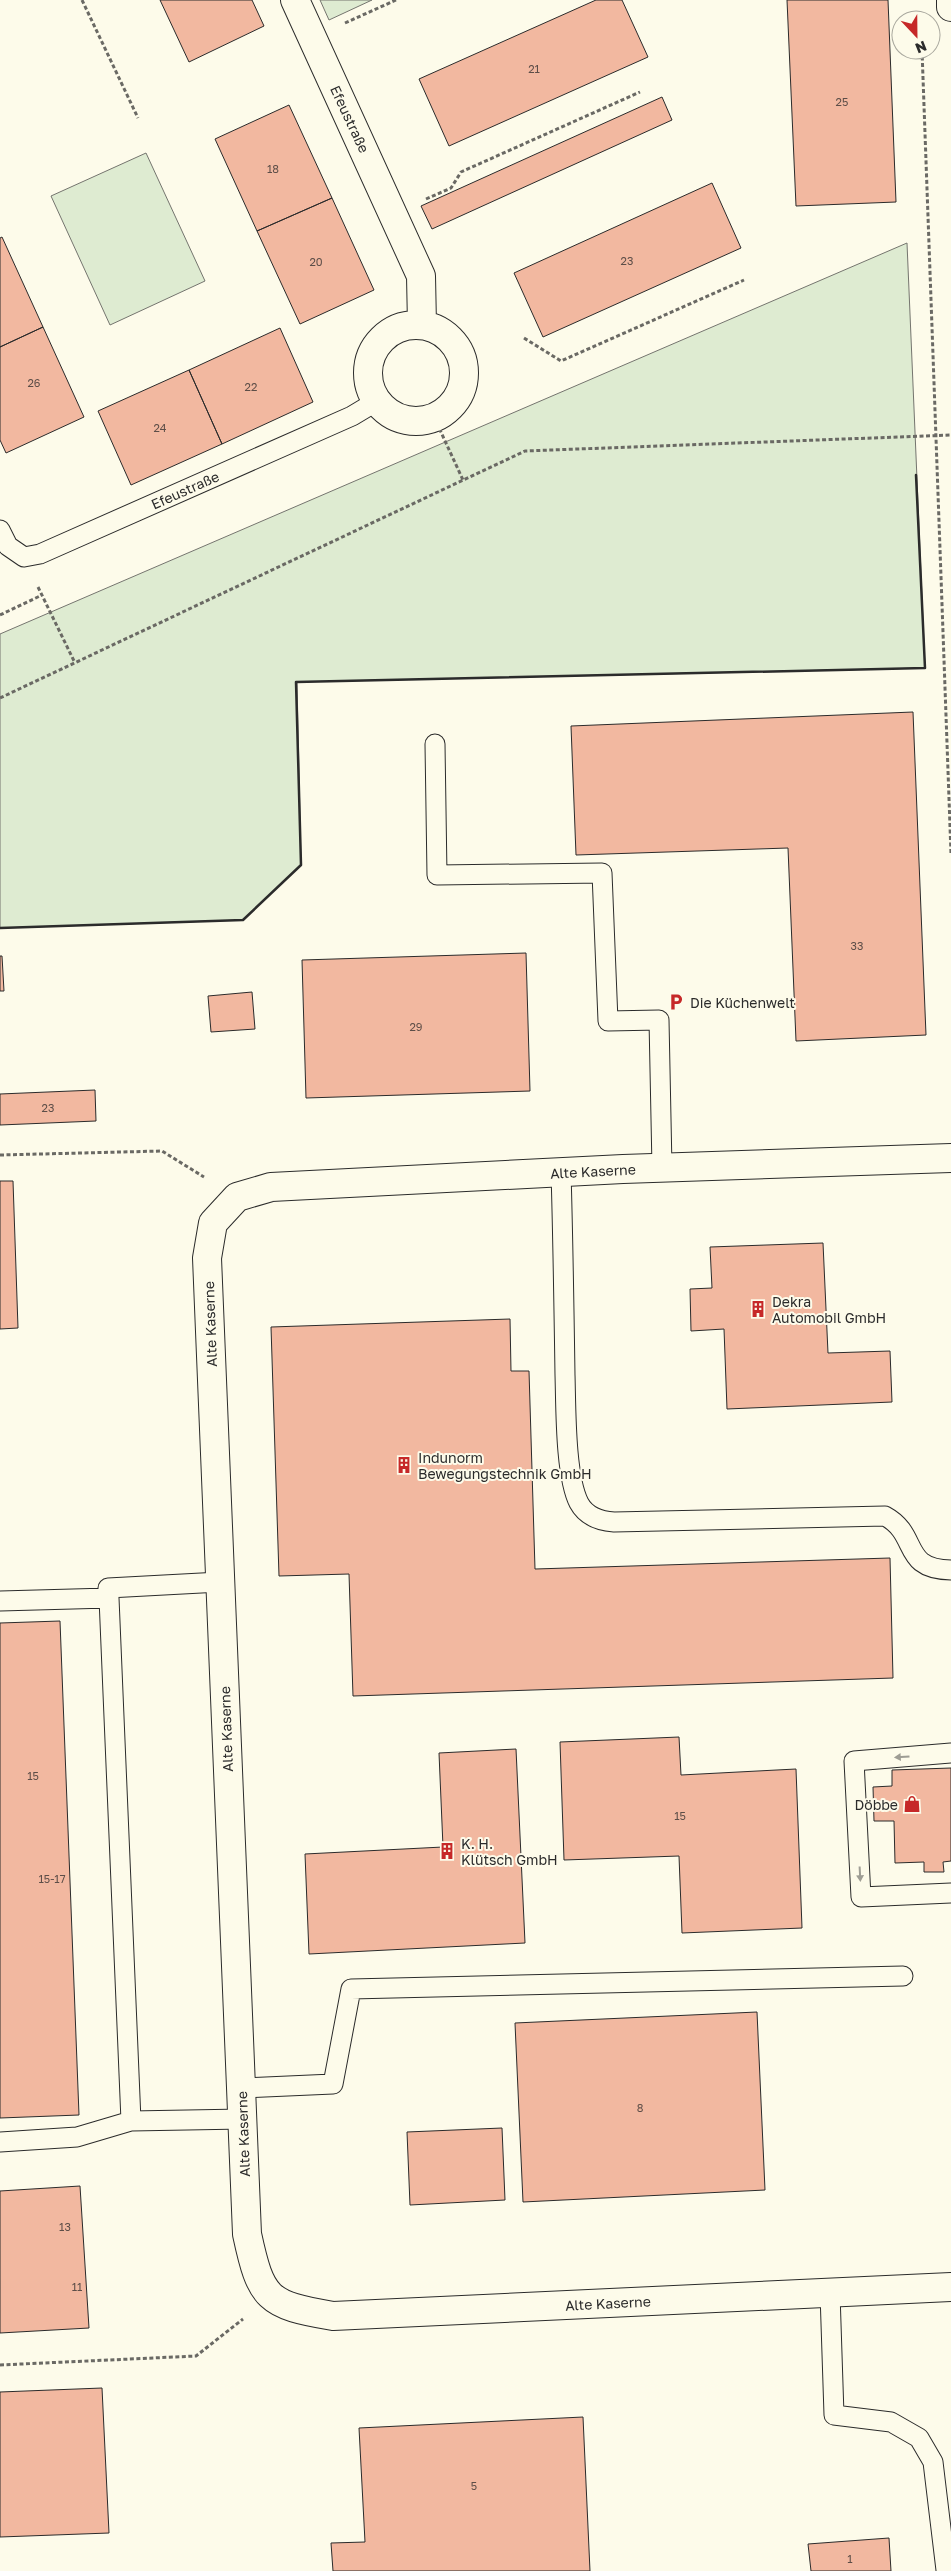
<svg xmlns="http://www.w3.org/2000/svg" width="951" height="2571" font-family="'Golos Text',sans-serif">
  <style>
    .green { fill: #deebd1; stroke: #74746e }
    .building { fill: #f2b8a0; stroke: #2b2b2b }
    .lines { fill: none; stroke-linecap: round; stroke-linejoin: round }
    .service-casing { stroke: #2b2b2b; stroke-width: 21 }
    .minor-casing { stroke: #2b2b2b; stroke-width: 30 }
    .tertiary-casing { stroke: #2b2b2b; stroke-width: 30 }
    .path { stroke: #6a6964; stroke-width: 3; stroke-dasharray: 4 2.5; stroke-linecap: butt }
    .service { stroke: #fdfbea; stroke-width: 19 }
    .minor { stroke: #fdfbea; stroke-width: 28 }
    .tertiary { stroke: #fdfbea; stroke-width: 28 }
    .wall { stroke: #2b2b2b; stroke-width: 2.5 }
    .oneway { fill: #9e9d94 }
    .labels { text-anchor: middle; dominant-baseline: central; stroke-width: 4; stroke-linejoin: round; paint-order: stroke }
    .number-label { font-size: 11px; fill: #5d4e48 }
    .street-label { font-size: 14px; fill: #2b2b2b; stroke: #fdfbea }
    .poi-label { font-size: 14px; fill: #2b2b2b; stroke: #fdfbea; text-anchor: start }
  </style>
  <rect width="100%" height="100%" fill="#fdfbea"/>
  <path class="green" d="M 320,0 L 372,0 L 329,20 Z
    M 146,153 L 205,281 L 110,325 L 51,196 Z
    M 907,243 L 925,668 L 297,682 L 301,865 L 243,920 L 0,928 L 0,634 Z"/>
  <path class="building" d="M 160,0 L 252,0 L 264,26 L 189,62 Z
    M 596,0 L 622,0 L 648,57 L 449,146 L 419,79 Z
    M 787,0 L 888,0 L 896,202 L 796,206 Z
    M 662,97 L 672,120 L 432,229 L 421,206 Z
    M 289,105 L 332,198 L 257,231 L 215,139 Z
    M 712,183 L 741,248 L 543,337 L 514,273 Z
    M 332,198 L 374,290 L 300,324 L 257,231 Z
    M 2,237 L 43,327 L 0,347 L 0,238 Z
    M 43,327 L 84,417 L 6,453 L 0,440 L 0,347 Z
    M 280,328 L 313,402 L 222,444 L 189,370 Z
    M 189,370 L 222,444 L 131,485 L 98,411 Z
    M 913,712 L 926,1035 L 796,1041 L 788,848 L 576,855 L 571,726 Z
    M 526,953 L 530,1091 L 306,1098 L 302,960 Z
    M 0,956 L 2,956 L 4,991 L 0,991 Z
    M 252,992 L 255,1029 L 211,1032 L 208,996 Z
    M 95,1090 L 96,1121 L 0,1125 L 0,1094 Z
    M 0,1181 L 13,1181 L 18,1328 L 0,1329 Z
    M 823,1243 L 828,1353 L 890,1351 L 892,1402 L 727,1409 L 724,1329 L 691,1331 L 690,1289 L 712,1288 L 710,1247 Z
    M 510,1319 L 511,1371 L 529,1371 L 535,1569 L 890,1558 L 893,1678 L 353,1696 L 349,1574 L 279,1576 L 271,1327 Z
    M 60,1621 L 79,2115 L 0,2118 L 0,1623 Z
    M 679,1737 L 681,1775 L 796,1769 L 802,1928 L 682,1933 L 679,1856 L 564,1860 L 560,1742 Z
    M 516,1749 L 525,1943 L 309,1954 L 305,1854 L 443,1847 L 439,1753 Z
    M 951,1768 L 951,1861 L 943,1862 L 944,1872 L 924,1872 L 924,1862 L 895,1863 L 894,1821 L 874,1821 L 873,1787 L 892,1786 L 892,1770 Z
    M 757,2012 L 765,2190 L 523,2202 L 515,2023 Z
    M 502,2128 L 505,2200 L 410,2205 L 407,2132 Z
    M 80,2186 L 89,2328 L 0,2333 L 0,2191 Z
    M 102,2388 L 109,2533 L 0,2537 L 0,2392 Z
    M 583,2417 L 590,2571 L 333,2571 L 331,2543 L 365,2542 L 359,2428 Z
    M 889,2538 L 891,2571 L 811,2571 L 808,2544 Z"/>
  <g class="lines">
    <g class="service-casing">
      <path id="service" d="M 0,530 L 8,546 L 24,557 L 40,554 L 352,416 L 377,401
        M 435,744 L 437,875 L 602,873 L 608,1021 L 659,1020 L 662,1168
        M 561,1172 C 563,1240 564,1307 565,1375 C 566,1406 565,1476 579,1503 C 586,1516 600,1521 614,1522 L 885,1516 C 920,1535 900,1569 951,1570
        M 220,1582 L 108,1588 L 109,1598 L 131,2121 L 243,2119
        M 0,1601 L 109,1598
        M 951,1753 L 854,1761 L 861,1897 L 951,1893
        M 241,2088 L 333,2084 L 351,1989 L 903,1976
        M 0,2142 L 77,2137 L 131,2121
        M 830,2293 L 834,2415 L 891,2422 L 919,2438 L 933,2462 L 946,2570"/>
    </g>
    <g class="minor-casing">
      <path id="minor" d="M 295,0 L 421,276 L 422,325
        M368 373a48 48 0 1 1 96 0a48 48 0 1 1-96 0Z
        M 951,1158 L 623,1169 L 271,1187 L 237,1197 L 213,1223 L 207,1258 L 247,2234 C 261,2299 267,2305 333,2316 L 951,2287"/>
    </g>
    <g class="tertiary-casing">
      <path id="tertiary" d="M 951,0 L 951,7"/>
    </g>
    <path class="path" d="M 82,0 L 138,118
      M 345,23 L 396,0
      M 922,50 L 951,854
      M 426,199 L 451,188 L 461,172 L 640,92
      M 524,338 L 561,361 L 744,280
      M 434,417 L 463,480
      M 38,587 L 75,663
      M 0,615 L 42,595
      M 0,698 L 525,451 L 951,435
      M 0,1155 L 162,1151 L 204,1177
      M 0,2365 L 196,2356 L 243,2319"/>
    <use href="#service" class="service"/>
    <use href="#minor" class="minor"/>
    <use href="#tertiary" class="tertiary"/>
    <path class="wall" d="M 0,928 L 243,920 L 301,865 L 296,682 L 925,668 L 916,475"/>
  </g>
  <defs><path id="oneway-solid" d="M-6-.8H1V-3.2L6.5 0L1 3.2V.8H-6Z" transform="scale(1.25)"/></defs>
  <g class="oneway">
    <use href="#oneway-solid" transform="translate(902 1757) rotate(176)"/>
    <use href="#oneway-solid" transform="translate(860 1874) rotate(87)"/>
  </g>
  <defs>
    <g id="parking-bare" transform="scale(1.35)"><path d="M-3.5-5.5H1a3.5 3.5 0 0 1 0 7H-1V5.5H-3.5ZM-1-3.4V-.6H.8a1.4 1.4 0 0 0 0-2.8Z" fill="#c62828" stroke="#fdfbea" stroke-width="2.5" paint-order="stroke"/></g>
    <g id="building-bare" transform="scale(1.35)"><path d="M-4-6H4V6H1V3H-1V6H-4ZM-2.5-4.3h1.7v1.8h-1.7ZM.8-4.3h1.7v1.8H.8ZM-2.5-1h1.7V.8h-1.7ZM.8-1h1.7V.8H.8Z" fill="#c62828" stroke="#fdfbea" stroke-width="2.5" paint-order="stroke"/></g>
    <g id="shop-bare" transform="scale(1.35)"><path d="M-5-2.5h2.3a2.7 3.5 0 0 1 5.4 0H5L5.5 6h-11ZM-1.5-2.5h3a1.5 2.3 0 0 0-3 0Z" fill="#c62828" stroke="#fdfbea" stroke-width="2.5" paint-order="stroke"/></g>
  </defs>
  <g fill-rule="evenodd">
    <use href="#parking-bare" x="676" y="1002"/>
    <use href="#building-bare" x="758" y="1309"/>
    <use href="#building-bare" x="404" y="1465"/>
    <use href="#shop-bare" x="912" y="1804"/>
    <use href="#building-bare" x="447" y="1851"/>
  </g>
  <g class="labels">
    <g class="number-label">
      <text x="534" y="68">21</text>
      <text x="842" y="101">25</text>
      <text x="273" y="168">18</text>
      <text x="627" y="260">23</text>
      <text x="316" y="261">20</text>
      <text x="34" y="382">26</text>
      <text x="251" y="386">22</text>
      <text x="160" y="427">24</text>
      <text x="857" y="945">33</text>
      <text x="416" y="1026">29</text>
      <text x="48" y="1107">23</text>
      <text x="33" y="1775">15</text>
      <text x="680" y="1815">15</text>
      <text x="52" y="1878">15-17</text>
      <text x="640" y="2107">8</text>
      <text x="65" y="2226">13</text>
      <text x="77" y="2286">11</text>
      <text x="474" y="2485">5</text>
      <text x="850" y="2558">1</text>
    </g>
    <g class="street-label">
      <text transform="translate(350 119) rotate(65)">Efeustraße</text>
      <text transform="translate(185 490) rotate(-24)">Efeustraße</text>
      <text transform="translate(593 1171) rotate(-3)">Alte Kaserne</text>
      <text transform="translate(210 1324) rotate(-92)">Alte Kaserne</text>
      <text transform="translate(226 1729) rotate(-92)">Alte Kaserne</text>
      <text transform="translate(243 2134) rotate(-92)">Alte Kaserne</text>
      <text transform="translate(608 2303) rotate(-3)">Alte Kaserne</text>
    </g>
    <g class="poi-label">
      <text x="690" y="1002">Die Küchenwelt</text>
      <text x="772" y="1301">Dekra<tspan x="772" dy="16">Automobil GmbH</tspan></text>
      <text x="418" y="1457">Indunorm<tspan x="418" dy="16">Bewegungstechnik GmbH</tspan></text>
      <text x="898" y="1804" text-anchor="end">Döbbe</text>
      <text x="461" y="1843">K. H.<tspan x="461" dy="16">Klütsch GmbH</tspan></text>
    </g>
  </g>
  <g transform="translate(916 35) rotate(158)"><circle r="24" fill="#fdfbea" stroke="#a9a89e"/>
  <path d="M0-4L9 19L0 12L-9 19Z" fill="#c62828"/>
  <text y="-8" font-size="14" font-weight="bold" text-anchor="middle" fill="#2b2b2b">N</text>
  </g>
</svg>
